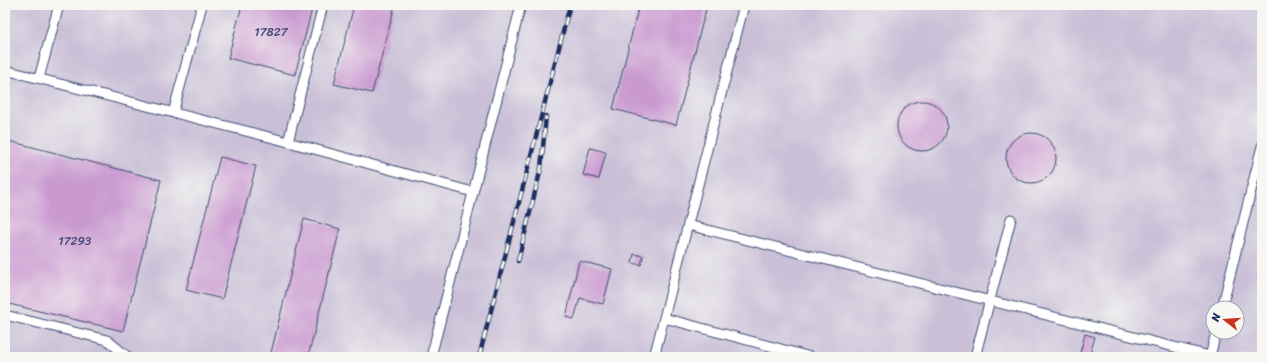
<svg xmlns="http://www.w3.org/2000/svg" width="1267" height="362" font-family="Sriracha,sans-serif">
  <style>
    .industrial { fill: #c9bfd7; fill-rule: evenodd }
    .building { fill: #c999d0 }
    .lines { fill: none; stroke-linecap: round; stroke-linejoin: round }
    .service-casing { stroke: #3b4a6f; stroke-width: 11 }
    .service { stroke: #fff; stroke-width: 9 }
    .rail-casing { stroke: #1b2f5e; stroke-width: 4.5 }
    .rail { stroke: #f6f6f2; stroke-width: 3; stroke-dasharray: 9; stroke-linecap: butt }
    .labels { text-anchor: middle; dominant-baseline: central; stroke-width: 3.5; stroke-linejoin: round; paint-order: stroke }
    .number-label { font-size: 12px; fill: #464a7a }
  </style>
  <rect width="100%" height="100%" fill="#f6f6f2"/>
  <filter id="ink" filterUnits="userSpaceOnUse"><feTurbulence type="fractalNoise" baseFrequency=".025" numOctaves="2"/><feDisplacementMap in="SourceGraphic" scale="8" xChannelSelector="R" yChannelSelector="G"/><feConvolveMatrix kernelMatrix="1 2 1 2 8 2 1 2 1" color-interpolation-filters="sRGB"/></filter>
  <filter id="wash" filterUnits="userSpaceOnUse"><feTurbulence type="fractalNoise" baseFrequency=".012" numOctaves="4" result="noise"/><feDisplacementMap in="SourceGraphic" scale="16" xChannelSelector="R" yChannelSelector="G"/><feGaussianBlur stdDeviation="0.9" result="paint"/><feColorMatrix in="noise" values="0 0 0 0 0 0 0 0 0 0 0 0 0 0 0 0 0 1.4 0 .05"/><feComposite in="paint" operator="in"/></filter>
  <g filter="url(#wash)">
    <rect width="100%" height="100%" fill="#f2e5ce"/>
    <path class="industrial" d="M 5,5 L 1262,5 L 1262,357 L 5,357 ZM 1213,308 L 1237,308 L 1237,332 L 1213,332 Z"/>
    <g id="blocks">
      <path class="building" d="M 242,5 L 313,5 L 295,75 L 228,58 Z
        M 354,5 L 395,5 L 372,93 L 334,84 Z
        M 639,5 L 707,5 L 676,125 L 613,109 Z
        M897 126a25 25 0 1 1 50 0a25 25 0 1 1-50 0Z
        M1006 158a25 25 0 1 1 50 0a25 25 0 1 1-50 0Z
        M 5,140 L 161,180 L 123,331 L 5,303 Z
        M 590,148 L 606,152 L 599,179 L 583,175 Z
        M 220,157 L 256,166 L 222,299 L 186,290 Z
        M 304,219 L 340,229 L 308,357 L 286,357 L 271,353 Z
        M 634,254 L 643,256 L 641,265 L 632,263 Z
        M 579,261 L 612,269 L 603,304 L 580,298 L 574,319 L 566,317 Z
        M 1085,334 L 1095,337 L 1089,357 L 1079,357 Z"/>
    </g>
  </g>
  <g filter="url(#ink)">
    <use href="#blocks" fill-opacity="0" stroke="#3b4a6f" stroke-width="1"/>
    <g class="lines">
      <g class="service-casing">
        <path id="service" d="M 5,70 L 277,139 L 473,192
          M 39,78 L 59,5
          M 173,113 L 202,5
          M 288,142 L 323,5
          M 688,225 L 1210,356
          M 1222,308 L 1262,146
          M 5,315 L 107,340 L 128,357
          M 664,318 L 811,357
          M 431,357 L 521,5
          M 654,357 L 744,5
          M 975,357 L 1011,219
          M 1210,357 L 1216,332"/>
      </g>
      <use href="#service" class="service"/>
      <g class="rail-casing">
        <path id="rail" d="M 518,261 L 541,168 L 546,116
          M 479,357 L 570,5"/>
      </g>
      <use href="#rail" class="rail"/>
    </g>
  </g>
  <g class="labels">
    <g class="number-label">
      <text x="271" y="32">17827</text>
      <text x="75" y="241">17293</text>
    </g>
  </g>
  <rect width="1267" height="362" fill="none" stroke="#f6f6f2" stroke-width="20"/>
  <g transform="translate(1225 320) rotate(287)"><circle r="19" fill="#f6f6f2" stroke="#9ea6b7"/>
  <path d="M0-3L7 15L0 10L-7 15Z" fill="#c8321e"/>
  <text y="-6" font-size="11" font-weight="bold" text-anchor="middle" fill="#1b2f5e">N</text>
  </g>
</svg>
